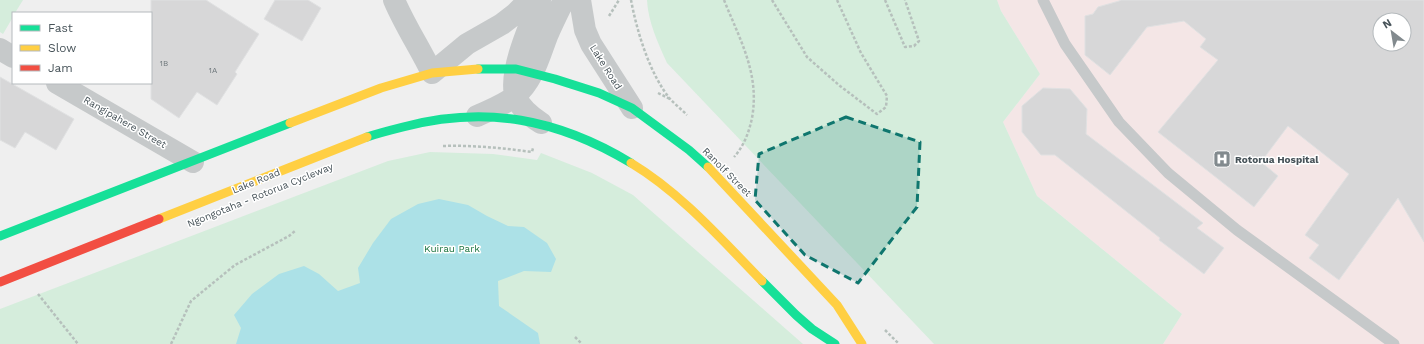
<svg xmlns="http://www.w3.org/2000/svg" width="1424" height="344" font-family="'Work Sans',sans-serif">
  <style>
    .medical { fill: #f4e6e6; fill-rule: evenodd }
    .green { fill: #d5eddc }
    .water { fill: #ace1e7 }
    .building { fill: #d7d7d8; stroke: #e0e1e2; fill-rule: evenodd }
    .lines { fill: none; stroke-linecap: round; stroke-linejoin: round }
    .path { stroke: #b6c0bc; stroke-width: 2.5; stroke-dasharray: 3 2; stroke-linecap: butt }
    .lane { stroke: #c6c9ca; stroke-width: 11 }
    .street { stroke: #c6c9ca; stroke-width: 22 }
    .fast { stroke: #16e098; stroke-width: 9 }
    .slow { stroke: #ffcf43; stroke-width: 9 }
    .jam { stroke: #f24e42; stroke-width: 9 }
    .marked { fill: #0f766e; fill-opacity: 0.2; stroke: #0f766e; stroke-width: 3; stroke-dasharray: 8 5; stroke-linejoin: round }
    .labels { text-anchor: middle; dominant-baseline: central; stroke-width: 3; stroke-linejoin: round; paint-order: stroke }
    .number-label { font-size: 8px; fill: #6c757a }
    .street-label { font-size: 10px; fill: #475359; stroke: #fff }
    .poi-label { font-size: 10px; font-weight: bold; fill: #475359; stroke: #fff; text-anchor: start }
    .park-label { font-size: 10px; fill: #1e7541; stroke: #fff }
  </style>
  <rect width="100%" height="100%" fill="#efefef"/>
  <path class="medical" d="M 997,0 L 1424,0 L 1424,344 L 1163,344 L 1182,314 L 1037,196 L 1003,122 L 1040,74 L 1001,11 ZM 1380,20 L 1404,20 L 1404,44 L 1380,44 Z"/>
  <path class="green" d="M 0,0 L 23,0 L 15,13 L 13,13 L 13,17 L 3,34 L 0,32 Z
    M 647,0 L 997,0 L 1001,11 L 1040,74 L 1003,122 L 1037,196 L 1182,314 L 1163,344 L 934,344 L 667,63 C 658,43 648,22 647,0 Z
    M 430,152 L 493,154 L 537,160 L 541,153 L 592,173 L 633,195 L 803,344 L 0,344 L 0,309 L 388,161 Z"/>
  <path class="water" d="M 439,199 L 468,205 L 487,216 L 508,226 L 524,227 L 547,243 L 556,259 L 551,272 L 524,271 L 498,281 L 499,306 L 538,333 L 540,344 L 236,344 L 241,328 L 234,315 L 252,294 L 279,274 L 304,266 L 319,274 L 338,291 L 360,283 L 358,268 L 373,243 L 391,219 L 418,204 Z"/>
  <path class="building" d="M 151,0 L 206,0 L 259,34 L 235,72 L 237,74 L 217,105 L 197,92 L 179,118 L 151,99 Z
    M 275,0 L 308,0 L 321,8 L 302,41 L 264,19 Z
    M 1121,0 L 1424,0 L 1424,242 L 1398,198 L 1339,280 L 1309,258 L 1319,245 L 1305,235 L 1349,174 L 1288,126 L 1261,162 L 1278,176 L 1254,207 L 1158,132 L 1218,60 L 1200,47 L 1206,39 L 1184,21 L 1147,27 L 1110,75 L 1085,55 L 1085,16 L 1093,14 L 1098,7 L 1119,1 ZM 1380,20 L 1404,20 L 1404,44 L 1380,44 Z
    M 0,77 L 74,119 L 56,150 L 25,132 L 15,148 L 0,140 Z
    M 1043,88 L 1070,89 L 1087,109 L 1086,134 L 1203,223 L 1197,228 L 1224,248 L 1204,274 L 1159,240 L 1160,238 L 1055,155 L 1041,155 L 1022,132 L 1022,106 Z"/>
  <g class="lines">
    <path class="path" d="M 631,0 C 637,32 650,75 671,100 C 676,105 682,110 687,115
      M 724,0 C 740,40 760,74 752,118 C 749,132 744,146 734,157
      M 772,0 L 807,57 L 840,86 L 877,114 L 886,107 L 887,96 L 861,53 L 837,0
      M 885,0 L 905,47 L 914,46 L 919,41 L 905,0
      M 609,16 L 619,0
      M 658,93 L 670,99
      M 443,146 C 473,145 502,148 532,152 L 533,148
      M 38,294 L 78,344
      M 885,330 L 899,344
      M 575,337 L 582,344
      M 171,344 L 191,301 L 235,265 L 289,236 L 295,231"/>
    <path class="lane" d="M 1043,0 L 1065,44 L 1119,122 L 1168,173 L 1237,230 L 1394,344"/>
    <path class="street" d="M 394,0 C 405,26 420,48 432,73 L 467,44 L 502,24 L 515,14 L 529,0
      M 540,0 C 531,22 507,75 516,97 C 521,109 530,116 541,123
      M 580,0 L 585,30 L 591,44 L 632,108
      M 0,49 L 13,57
      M 57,83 L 193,162
      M 477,116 C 490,110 504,105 515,96 C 533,81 539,57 547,36 C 552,24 558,12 564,0"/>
    <path class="fast" d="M 478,69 L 516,69 L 555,79 L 599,93 L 632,108 L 689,150 L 708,167
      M 367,137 C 379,133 391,130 403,127 C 486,105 558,119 631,163
      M 0,236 L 290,123
      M 762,281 L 796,315 L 812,329 L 835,344"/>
    <path class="slow" d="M 290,123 L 381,88 L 432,73 L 478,69
      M 631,163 C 681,193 721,239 762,281
      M 708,167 L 837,305 L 862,344
      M 159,219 L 367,137"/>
    <path class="jam" d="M 0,282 L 159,219"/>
  </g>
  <path class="marked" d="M 846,117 L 920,142 L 917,207 L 858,283 L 805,255 L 755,200 L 759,154 Z"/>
  <defs>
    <g id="hospital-square" transform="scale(0.9)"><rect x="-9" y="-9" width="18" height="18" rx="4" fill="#828a8e" stroke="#fff"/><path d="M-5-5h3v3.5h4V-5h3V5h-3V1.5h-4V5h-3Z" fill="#fff"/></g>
  </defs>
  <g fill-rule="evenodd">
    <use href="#hospital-square" x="1222" y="159"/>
  </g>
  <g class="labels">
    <g class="number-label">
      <text x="164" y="63">1B</text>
      <text x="213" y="70">1A</text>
    </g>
    <g class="street-label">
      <text transform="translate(606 67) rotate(58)">Lake Road</text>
      <text transform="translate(125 122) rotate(30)">Rangipahere Street</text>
      <text transform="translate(727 172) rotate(45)">Ranolf Street</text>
      <text transform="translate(256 181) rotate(-22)">Lake Road</text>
      <text transform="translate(260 195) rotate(-22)">Ngongotaha - Rotorua Cycleway</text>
    </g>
    <g class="poi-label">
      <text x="1235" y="159">Rotorua Hospital</text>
    </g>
    <g class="park-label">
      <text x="452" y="248">Kuirau Park</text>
    </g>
  </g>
  <rect x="12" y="12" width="140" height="72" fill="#ffffff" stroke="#b5babd"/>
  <rect x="20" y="25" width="20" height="6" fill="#16e098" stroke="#b5babd"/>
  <text x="48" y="32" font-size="12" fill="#475359">Fast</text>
  <rect x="20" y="45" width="20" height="6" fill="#ffcf43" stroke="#b5babd"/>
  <text x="48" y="52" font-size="12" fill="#475359">Slow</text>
  <rect x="20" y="65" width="20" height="6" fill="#f24e42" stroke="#b5babd"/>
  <text x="48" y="72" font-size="12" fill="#475359">Jam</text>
  <g transform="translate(1392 32) rotate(329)"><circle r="19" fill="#ffffff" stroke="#b5babd"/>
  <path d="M0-3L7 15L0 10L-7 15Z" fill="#828a8e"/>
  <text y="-6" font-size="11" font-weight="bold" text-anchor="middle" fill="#475359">N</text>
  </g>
</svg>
